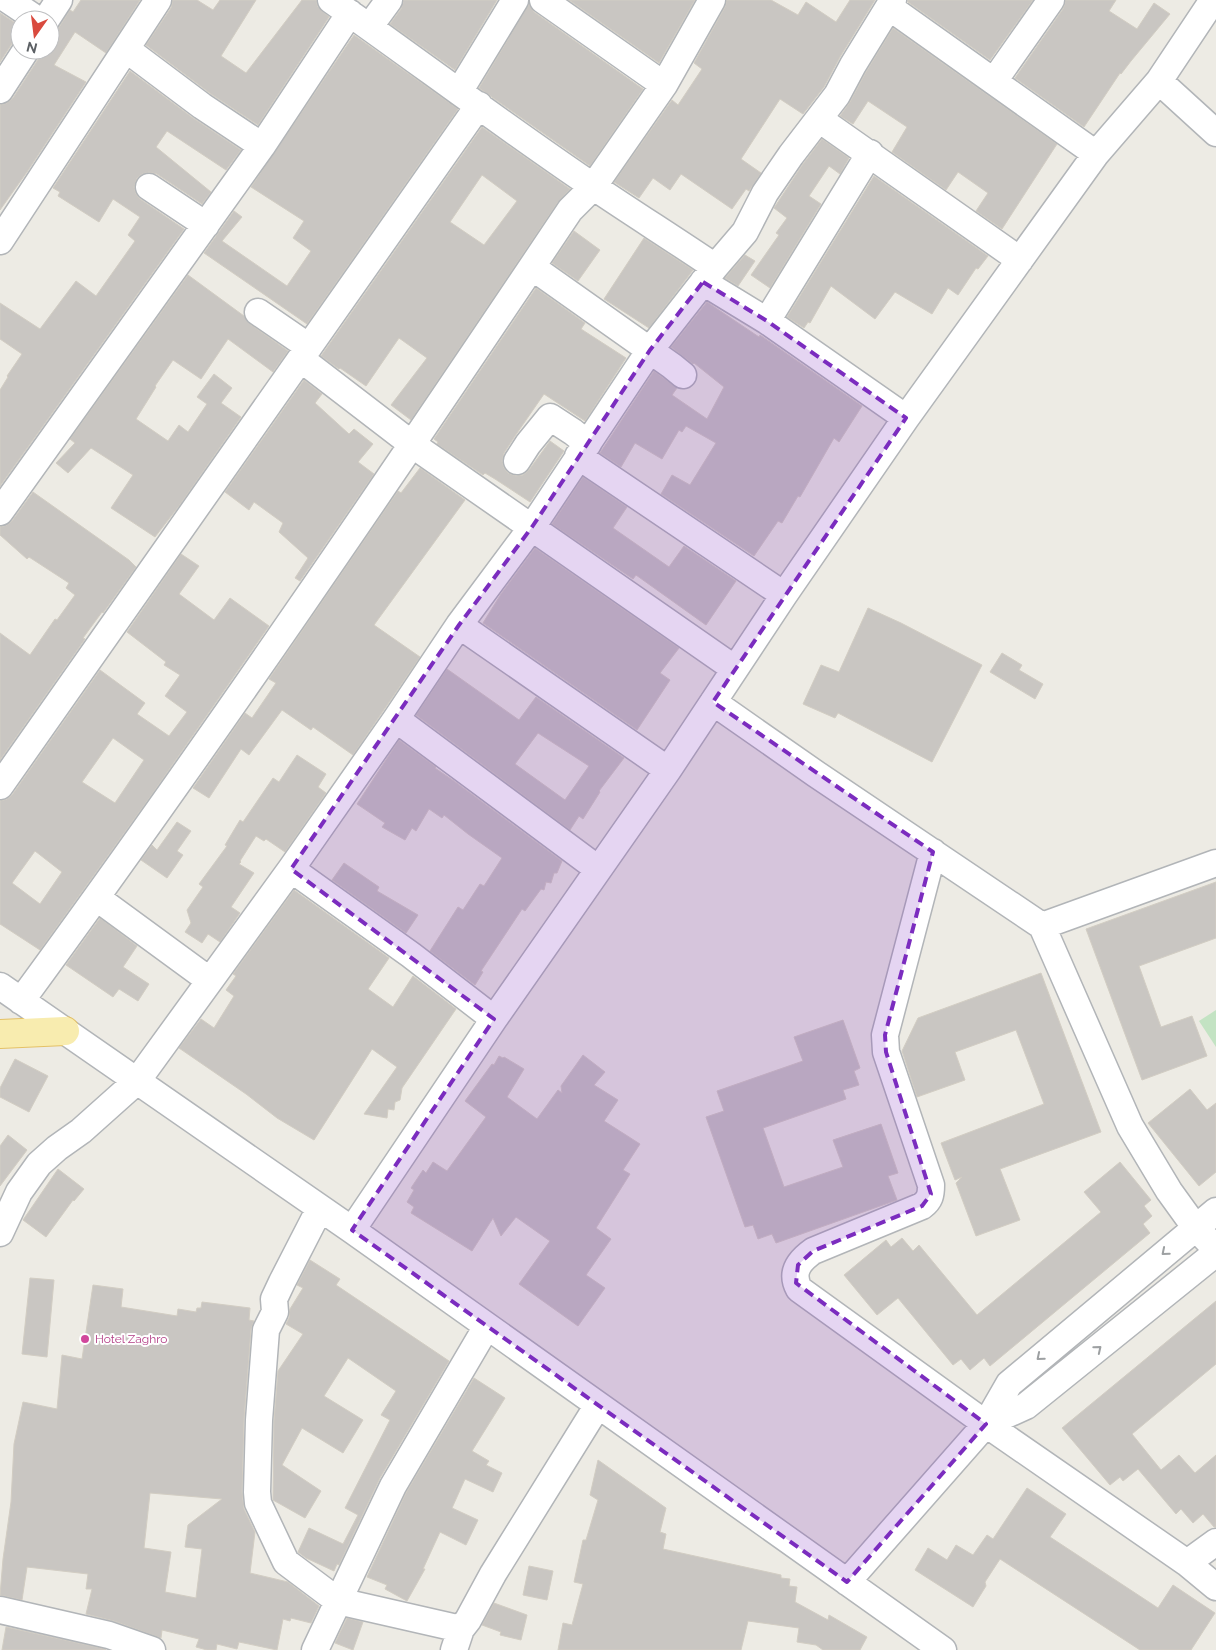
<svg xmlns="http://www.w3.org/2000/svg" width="1216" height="1650" font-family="Raleway,sans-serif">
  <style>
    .green { fill: #c3e3c3 }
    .building { fill: #c9c6c2; stroke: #d2cdc3; fill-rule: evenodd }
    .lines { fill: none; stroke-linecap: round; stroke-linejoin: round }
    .minor-casing { stroke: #b2b5b8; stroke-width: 29 }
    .major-casing { stroke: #e4c166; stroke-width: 30 }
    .minor { stroke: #fff; stroke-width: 26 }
    .major { stroke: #f8ecaf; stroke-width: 28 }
    .oneway { stroke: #9da0a2 }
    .marked { fill: #7b2cbf; fill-opacity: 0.2; stroke: #7b2cbf; stroke-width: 4; stroke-dasharray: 10 6; stroke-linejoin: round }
    .hotel-dot { fill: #d1479c; stroke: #fff; stroke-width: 2 }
    .labels { text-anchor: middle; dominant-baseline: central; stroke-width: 4; stroke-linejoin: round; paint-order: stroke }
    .hotel-label { font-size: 12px; fill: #b23c85; stroke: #fff; text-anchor: start }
  </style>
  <rect width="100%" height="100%" fill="#edebe4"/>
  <path class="green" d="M 1216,1010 L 1216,1047 L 1199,1021 Z"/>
  <path class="building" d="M 81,0 L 140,0 L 106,53 L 75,32 L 54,65 L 86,82 L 27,172 L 0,210 L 0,105 L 7,103 L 13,98 L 39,58 L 41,50 L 50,50 L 50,34 L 58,29 L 70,10 L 73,12 Z
    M 173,0 L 197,0 L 213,10 L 220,0 L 256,0 L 221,56 L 246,73 L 302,0 L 316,0 L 318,7 L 329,17 L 258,125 L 211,94 L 146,45 L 171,8 Z
    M 404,0 L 497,0 L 455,70 L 390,24 L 401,9 Z
    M 569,0 L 695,0 L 659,63 Z
    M 727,0 L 771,0 L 798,15 L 806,2 L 836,22 L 850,0 L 875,0 L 840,57 L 824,87 L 803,114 L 780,99 L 741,159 L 761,173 L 749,191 L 746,189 L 732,209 L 681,174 L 670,190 L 653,178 L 639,198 L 614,182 L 672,100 L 678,105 L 702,69 L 694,63 L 725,7 Z
    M 908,0 L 1033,0 L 990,60 L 908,2 Z
    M 1066,0 L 1116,0 L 1109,11 L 1137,29 L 1154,3 L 1170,14 L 1131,61 L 1121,74 L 1120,73 L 1084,127 L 1015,78 L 1063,9 Z
    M 529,4 L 534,12 L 643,89 L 590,166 L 479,88 Z
    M 0,13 L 20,26 L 20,36 L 13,42 L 0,62 Z
    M 893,28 L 1057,144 L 1002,229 L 976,211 L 988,193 L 958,172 L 946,190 L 892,152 L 907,127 L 868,101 L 853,124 L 840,116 L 850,102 L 866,72 Z
    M 354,35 L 458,109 L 307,324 L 204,253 L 234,211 L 242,217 L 222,241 L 287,286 L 311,251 L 293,238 L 304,221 L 251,187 Z
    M 130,71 L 193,118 L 241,150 L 226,170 L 167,131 L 156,147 L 211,192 L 202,204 L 157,174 L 149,172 L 142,174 L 137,178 L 134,187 L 136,194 L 140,199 L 184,229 L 0,486 L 0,390 L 8,377 L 7,376 L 22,354 L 0,339 L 0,303 L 40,329 L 76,281 L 96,296 L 135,241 L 128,235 L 140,217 L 113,199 L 99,222 L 58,196 L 60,192 L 53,188 Z
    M 482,127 L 570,189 L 558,202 L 411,420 L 391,405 L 427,358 L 399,338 L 366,386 L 340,368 L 339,369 L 321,356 ZM 482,175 L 517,201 L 484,245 L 450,222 Z
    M 822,139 L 849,158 L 840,174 L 829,166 L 809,196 L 821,204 L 770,288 L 751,275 L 779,235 L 776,233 L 787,218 L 774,208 L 803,164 Z
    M 874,176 L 988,256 L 978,269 L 976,268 L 958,295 L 948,288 L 932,314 L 895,292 L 875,319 L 831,286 L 810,323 L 808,322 L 804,328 L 787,317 Z
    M 574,231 L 600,250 L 578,281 L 552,263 Z
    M 644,238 L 693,270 L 649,328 L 604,299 Z
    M 745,255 L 755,261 L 738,286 L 725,278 Z
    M 188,275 L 244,316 L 250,324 L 288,351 L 273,372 L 228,339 L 201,379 L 173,360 L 155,386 L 156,387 L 136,419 L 168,441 L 179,425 L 188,432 L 207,404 L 197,397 L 214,374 L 232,388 L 221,403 L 241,417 L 179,506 L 155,537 L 111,508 L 133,475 L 91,448 L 68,473 L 56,463 L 75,443 L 70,439 Z
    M 536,288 L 585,323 L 581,329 L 626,358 L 585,421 L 544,394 L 515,436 L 504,453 L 502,461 L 504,468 L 508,473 L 516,476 L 523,475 L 529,470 L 550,441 L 564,451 L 530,502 L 495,479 L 485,473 L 483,475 L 437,444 L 438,442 L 434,439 Z
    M 707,302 L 759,337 L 760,335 L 862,406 L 839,442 L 834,438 L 800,497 L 798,496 L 782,523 L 778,521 L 754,556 L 661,494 L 672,475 L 690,485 L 716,443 L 686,426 L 682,432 L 679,430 L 662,459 L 635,443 L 621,467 L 600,453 L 654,371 L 677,388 L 672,395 L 707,419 L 724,387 L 694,363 L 693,364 L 671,347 Z
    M 304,380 L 322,394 L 315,403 L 349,434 L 354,429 L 373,444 L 358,462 L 374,474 L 300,581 L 295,578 L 308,558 L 279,532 L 283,523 L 254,502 L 249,510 L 225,492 Z
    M 420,468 L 465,500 L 374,625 L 420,657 L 353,755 L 313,727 L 311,730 L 282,710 L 249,755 L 241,749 L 209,798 L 193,788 L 245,713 L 252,718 L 276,683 L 269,679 L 398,491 L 401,493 Z
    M 583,477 L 627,507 L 613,528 L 669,567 L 684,546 L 736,581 L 706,625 L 636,575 L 633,579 L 552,524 Z
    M 33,492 L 129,560 L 136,567 L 103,613 L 102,612 L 83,638 L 85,639 L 0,760 L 0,633 L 30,655 L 55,619 L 57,620 L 75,595 L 66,588 L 69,583 L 29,557 L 27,559 L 0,535 L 0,527 L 7,525 L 12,521 Z
    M 535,548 L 679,648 L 660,673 L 670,680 L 637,730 L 483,623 L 501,594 Z
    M 181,554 L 199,566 L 179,594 L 214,620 L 230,598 L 269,626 L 150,797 L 40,950 L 0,924 L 0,801 L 7,799 L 12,795 L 100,670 L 145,703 L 137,714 L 169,736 L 187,712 L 165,696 L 180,675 L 164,665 L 166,662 L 127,632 ZM 113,738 L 144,760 L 115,803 L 82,782 ZM 35,851 L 62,872 L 40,904 L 12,883 Z
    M 868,608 L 901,623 L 982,665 L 932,762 L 838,713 L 835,718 L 803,704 L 821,665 L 839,672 Z
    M 1002,653 L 1022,665 L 1019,670 L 1043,684 L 1035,699 L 990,672 Z
    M 447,669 L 519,720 L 536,697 L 624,758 L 599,791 L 600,792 L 583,819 L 579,816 L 570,830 L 416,715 ZM 538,733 L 589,766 L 565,800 L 515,764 Z
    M 399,740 L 436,767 L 435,768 L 454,781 L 562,861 L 557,873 L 554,873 L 551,883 L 546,882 L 544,890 L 541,889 L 525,911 L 522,909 L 481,971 L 483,972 L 475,985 L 430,951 L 458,907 L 463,910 L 480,884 L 484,886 L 502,858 L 468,834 L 444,815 L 442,818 L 429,809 L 416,831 L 412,828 L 405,840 L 382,827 L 385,823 L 357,804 Z
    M 297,755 L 326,774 L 318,787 L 326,793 L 285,852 L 266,839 L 264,841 L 256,836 L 240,861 L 241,862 L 239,864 L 254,873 L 231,907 L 240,913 L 220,942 L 208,934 L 202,943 L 185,932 L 191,923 L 187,910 L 203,887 L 199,884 L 227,846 L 225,845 L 240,820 L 243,822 L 273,778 L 279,782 Z
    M 177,822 L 191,831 L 177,851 L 183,855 L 167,878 L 141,860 L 152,845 L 157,850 Z
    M 344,863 L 379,887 L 377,891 L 418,915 L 406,933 L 332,880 Z
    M 1216,882 L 1216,938 L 1139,966 L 1161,1027 L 1192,1016 L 1207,1056 L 1142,1080 L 1086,929 Z
    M 294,890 L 389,958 L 368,989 L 393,1007 L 413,976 L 456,1009 L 402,1088 L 400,1100 L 395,1102 L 394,1110 L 388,1109 L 387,1118 L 364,1114 L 397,1067 L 372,1049 L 314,1140 L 277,1118 L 246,1094 L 179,1048 L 201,1019 L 214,1028 L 234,996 L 226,990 L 236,976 L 233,974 Z
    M 100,918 L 137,946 L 123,967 L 149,984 L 138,1001 L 119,989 L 113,997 L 66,965 Z
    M 1041,973 L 1101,1132 L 1000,1169 L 1020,1220 L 976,1236 L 956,1183 L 962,1177 L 955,1180 L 941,1143 L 1044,1104 L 1016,1030 L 955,1052 L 965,1080 L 917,1097 L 902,1051 L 918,1018 Z
    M 843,1020 L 860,1068 L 854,1071 L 859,1085 L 843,1090 L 846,1099 L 763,1128 L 784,1187 L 843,1167 L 833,1140 L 881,1124 L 898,1173 L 888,1176 L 897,1200 L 776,1243 L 772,1234 L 758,1239 L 753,1225 L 745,1227 L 706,1117 L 724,1111 L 717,1091 L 803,1061 L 794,1037 Z
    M 583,1055 L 605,1072 L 594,1085 L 618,1100 L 604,1121 L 640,1144 L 623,1170 L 630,1174 L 596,1228 L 611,1239 L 586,1275 L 605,1288 L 578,1326 L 519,1284 L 550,1241 L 516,1217 L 501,1236 L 493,1218 L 472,1251 L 411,1213 L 414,1207 L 407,1202 L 414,1190 L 411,1188 L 423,1170 L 426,1173 L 433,1162 L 447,1171 L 486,1117 L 465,1101 L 492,1064 L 494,1065 L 499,1056 L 503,1058 L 504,1057 L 524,1069 L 507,1097 L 537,1119 L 558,1090 L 562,1093 L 561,1086 Z
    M 15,1059 L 48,1076 L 29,1112 L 0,1097 L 0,1088 Z
    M 1190,1089 L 1207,1110 L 1216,1103 L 1216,1172 L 1199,1186 L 1148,1123 Z
    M 8,1135 L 27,1150 L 0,1186 L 0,1146 Z
    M 1120,1162 L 1151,1200 L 1144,1206 L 1152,1216 L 1143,1224 L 1150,1233 L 990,1366 L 984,1358 L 970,1370 L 961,1359 L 953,1365 L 898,1298 L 877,1315 L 844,1275 L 886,1240 L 891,1247 L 902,1238 L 913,1251 L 919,1245 L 977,1315 L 1101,1212 L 1084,1192 Z
    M 58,1169 L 84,1189 L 74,1201 L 73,1200 L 46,1237 L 23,1220 Z
    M 310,1260 L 340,1279 L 336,1285 L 449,1361 L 380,1478 L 339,1565 L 337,1564 L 334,1571 L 306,1558 L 298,1552 L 309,1528 L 343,1544 L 358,1515 L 345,1508 L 390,1420 L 381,1415 L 396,1391 L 348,1358 L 324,1396 L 363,1420 L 343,1453 L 302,1428 L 282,1465 L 321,1491 L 305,1518 L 273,1500 L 274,1421 L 278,1371 L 303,1334 L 286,1324 L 289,1318 L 290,1309 L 303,1288 L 297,1285 Z
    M 30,1278 L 54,1280 L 47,1357 L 22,1354 Z
    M 93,1285 L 123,1289 L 121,1307 L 177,1316 L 178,1309 L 196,1312 L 197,1308 L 201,1308 L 202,1302 L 250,1308 L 249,1320 L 254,1321 L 251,1329 L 244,1419 L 242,1492 L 244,1509 L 255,1532 L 250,1573 L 288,1582 L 319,1606 L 311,1623 L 291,1618 L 290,1621 L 283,1619 L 277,1650 L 239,1642 L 237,1649 L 217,1644 L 216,1650 L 207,1650 L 196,1647 L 199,1639 L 162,1630 L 161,1638 L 114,1621 L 86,1614 L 92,1589 L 86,1589 L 88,1574 L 27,1567 L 22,1600 L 0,1595 L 3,1559 L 11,1502 L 14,1444 L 23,1402 L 57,1409 L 62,1355 L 82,1359 ZM 150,1493 L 222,1499 L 188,1525 L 185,1547 L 202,1549 L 196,1598 L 165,1592 L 171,1552 L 144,1548 Z
    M 1216,1301 L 1216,1364 L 1132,1434 L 1161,1470 L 1179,1455 L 1195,1473 L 1216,1455 L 1216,1527 L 1214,1527 L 1203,1514 L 1193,1523 L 1181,1509 L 1176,1514 L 1138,1469 L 1123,1481 L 1120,1477 L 1110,1485 L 1062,1428 Z
    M 474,1378 L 505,1398 L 472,1451 L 489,1461 L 486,1465 L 502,1473 L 493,1492 L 465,1479 L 452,1508 L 478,1520 L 466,1545 L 440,1532 L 423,1569 L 425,1569 L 407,1601 L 385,1589 L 387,1585 L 367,1577 L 406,1493 Z
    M 598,1460 L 666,1508 L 660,1532 L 666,1534 L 663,1549 L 781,1575 L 781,1578 L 790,1579 L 789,1586 L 797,1587 L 795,1602 L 828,1620 L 829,1615 L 867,1637 L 860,1650 L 823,1650 L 816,1645 L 797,1642 L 799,1628 L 748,1621 L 741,1650 L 558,1650 L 563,1623 L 572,1625 L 583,1584 L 574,1582 L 583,1540 L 586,1540 L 598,1500 L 590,1495 Z
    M 1027,1488 L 1066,1514 L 1050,1537 L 1158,1608 L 1173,1585 L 1215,1613 L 1191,1650 L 1140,1650 L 1000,1559 L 985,1582 L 986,1586 L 973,1607 L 915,1570 L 928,1548 L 947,1560 L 956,1545 L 973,1555 L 987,1535 L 993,1539 Z
    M 529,1566 L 553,1571 L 547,1600 L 523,1595 Z
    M 494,1603 L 527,1615 L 521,1640 L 500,1635 L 501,1632 L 482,1625 Z
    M 347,1618 L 363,1622 L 353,1650 L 335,1643 Z
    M 6,1627 L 105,1649 L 106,1650 L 2,1650 Z"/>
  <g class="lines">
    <g class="minor-casing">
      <path id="minor" d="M 8,0 L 38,20
        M 543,0 L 664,85
        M 889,7 L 1096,154
        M 46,20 L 59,0
        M 370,26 L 389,0
        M 126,49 L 202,106 L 262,146
        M 994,81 L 1051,0
        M 1159,81 L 1216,133
        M 0,90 L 26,50
        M 459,92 L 515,0
        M 819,119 L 1020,260
        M 149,187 L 206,225
        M 0,241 L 158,0
        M 532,267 L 672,366 L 683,375
        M 715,267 L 745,232 L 765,193 L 791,155 L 837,95 L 853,65 L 893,0
        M 703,282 L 767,321 L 906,418
        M 258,312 L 309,347
        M 767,321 L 870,153
        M 301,359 L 413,445 L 735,669
        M 578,456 L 784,595
        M 517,461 L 528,444 L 550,417 L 573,432 L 588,444
        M 0,512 L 262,146 L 350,13
        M 459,625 L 668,770
        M 713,702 L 816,774 L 1042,926 L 1216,863
        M 396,719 L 598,869
        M 0,786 L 479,105
        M 933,852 L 885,1035 L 886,1052 L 931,1185 C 931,1195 930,1200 922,1206 L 813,1251 C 799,1261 790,1272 799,1289 L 986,1424 L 1187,1563
        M 291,869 L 411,955 L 494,1019
        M 97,898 L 209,980
        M 1042,926 L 1130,1126 L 1169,1191 L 1195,1227 L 1216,1249
        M 0,986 L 352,1230 L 943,1650
        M 21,1001 C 211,742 391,477 570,210 L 593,187 L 664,85 L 712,0
        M 320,1208 L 282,1282 L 274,1299 L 275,1312 L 266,1330 L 259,1420 L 257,1492 L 258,1503 L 286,1562 L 338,1601 L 461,1629
        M 352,1230 L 494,1019 L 668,770 L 784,595 L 906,418 L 1096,154 L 1159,81 L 1213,0
        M 0,1233 L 19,1192 L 39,1164 L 57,1148 L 81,1131 L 137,1081 L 291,869 L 396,719 L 459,625 L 532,527 L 650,350 L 715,267 C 675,240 634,214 594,187 C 505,127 419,62 331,0
        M 986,1424 L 1026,1406 L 1216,1253
        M 1216,1542 L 1187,1563 L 1216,1587
        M 847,1582 L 986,1424 L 1009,1384 L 1216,1211
        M 0,1610 L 109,1635 L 152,1650
        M 315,1650 L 393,1486 L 487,1326
        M 454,1650 L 461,1629 L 468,1620 L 493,1574 L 598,1405"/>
    </g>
    <g class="major-casing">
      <path id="major" d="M 0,1034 L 65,1031"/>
    </g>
    <use href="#minor" class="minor"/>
    <use href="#major" class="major"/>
  </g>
  <defs><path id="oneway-chevron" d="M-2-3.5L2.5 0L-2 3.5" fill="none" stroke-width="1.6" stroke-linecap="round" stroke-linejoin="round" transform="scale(1.25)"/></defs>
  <g class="oneway">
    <use href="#oneway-chevron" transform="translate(1165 1252) rotate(140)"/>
    <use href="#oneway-chevron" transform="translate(1098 1349) rotate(-39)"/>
    <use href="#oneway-chevron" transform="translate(1040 1357) rotate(140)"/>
  </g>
  <path class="marked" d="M 703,282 L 767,321 L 906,418 L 713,702 L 933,852 L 885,1035 L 886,1052 L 931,1194 L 922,1206 L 813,1251 L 798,1265 L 796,1283 L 986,1424 L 847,1582 L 352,1230 L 494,1019 L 291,869 L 459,625 L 532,527 L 650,350 Z"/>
  <circle class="hotel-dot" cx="85" cy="1339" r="5"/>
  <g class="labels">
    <g class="hotel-label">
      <text x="95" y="1339">Hotel Zaghro</text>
    </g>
  </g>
  <g transform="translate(35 35) rotate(194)"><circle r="24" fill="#ffffff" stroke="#bebfc1"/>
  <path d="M0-4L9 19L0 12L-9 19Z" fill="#d94a3e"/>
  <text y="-8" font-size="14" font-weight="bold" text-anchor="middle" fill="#5c6064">N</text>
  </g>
</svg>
